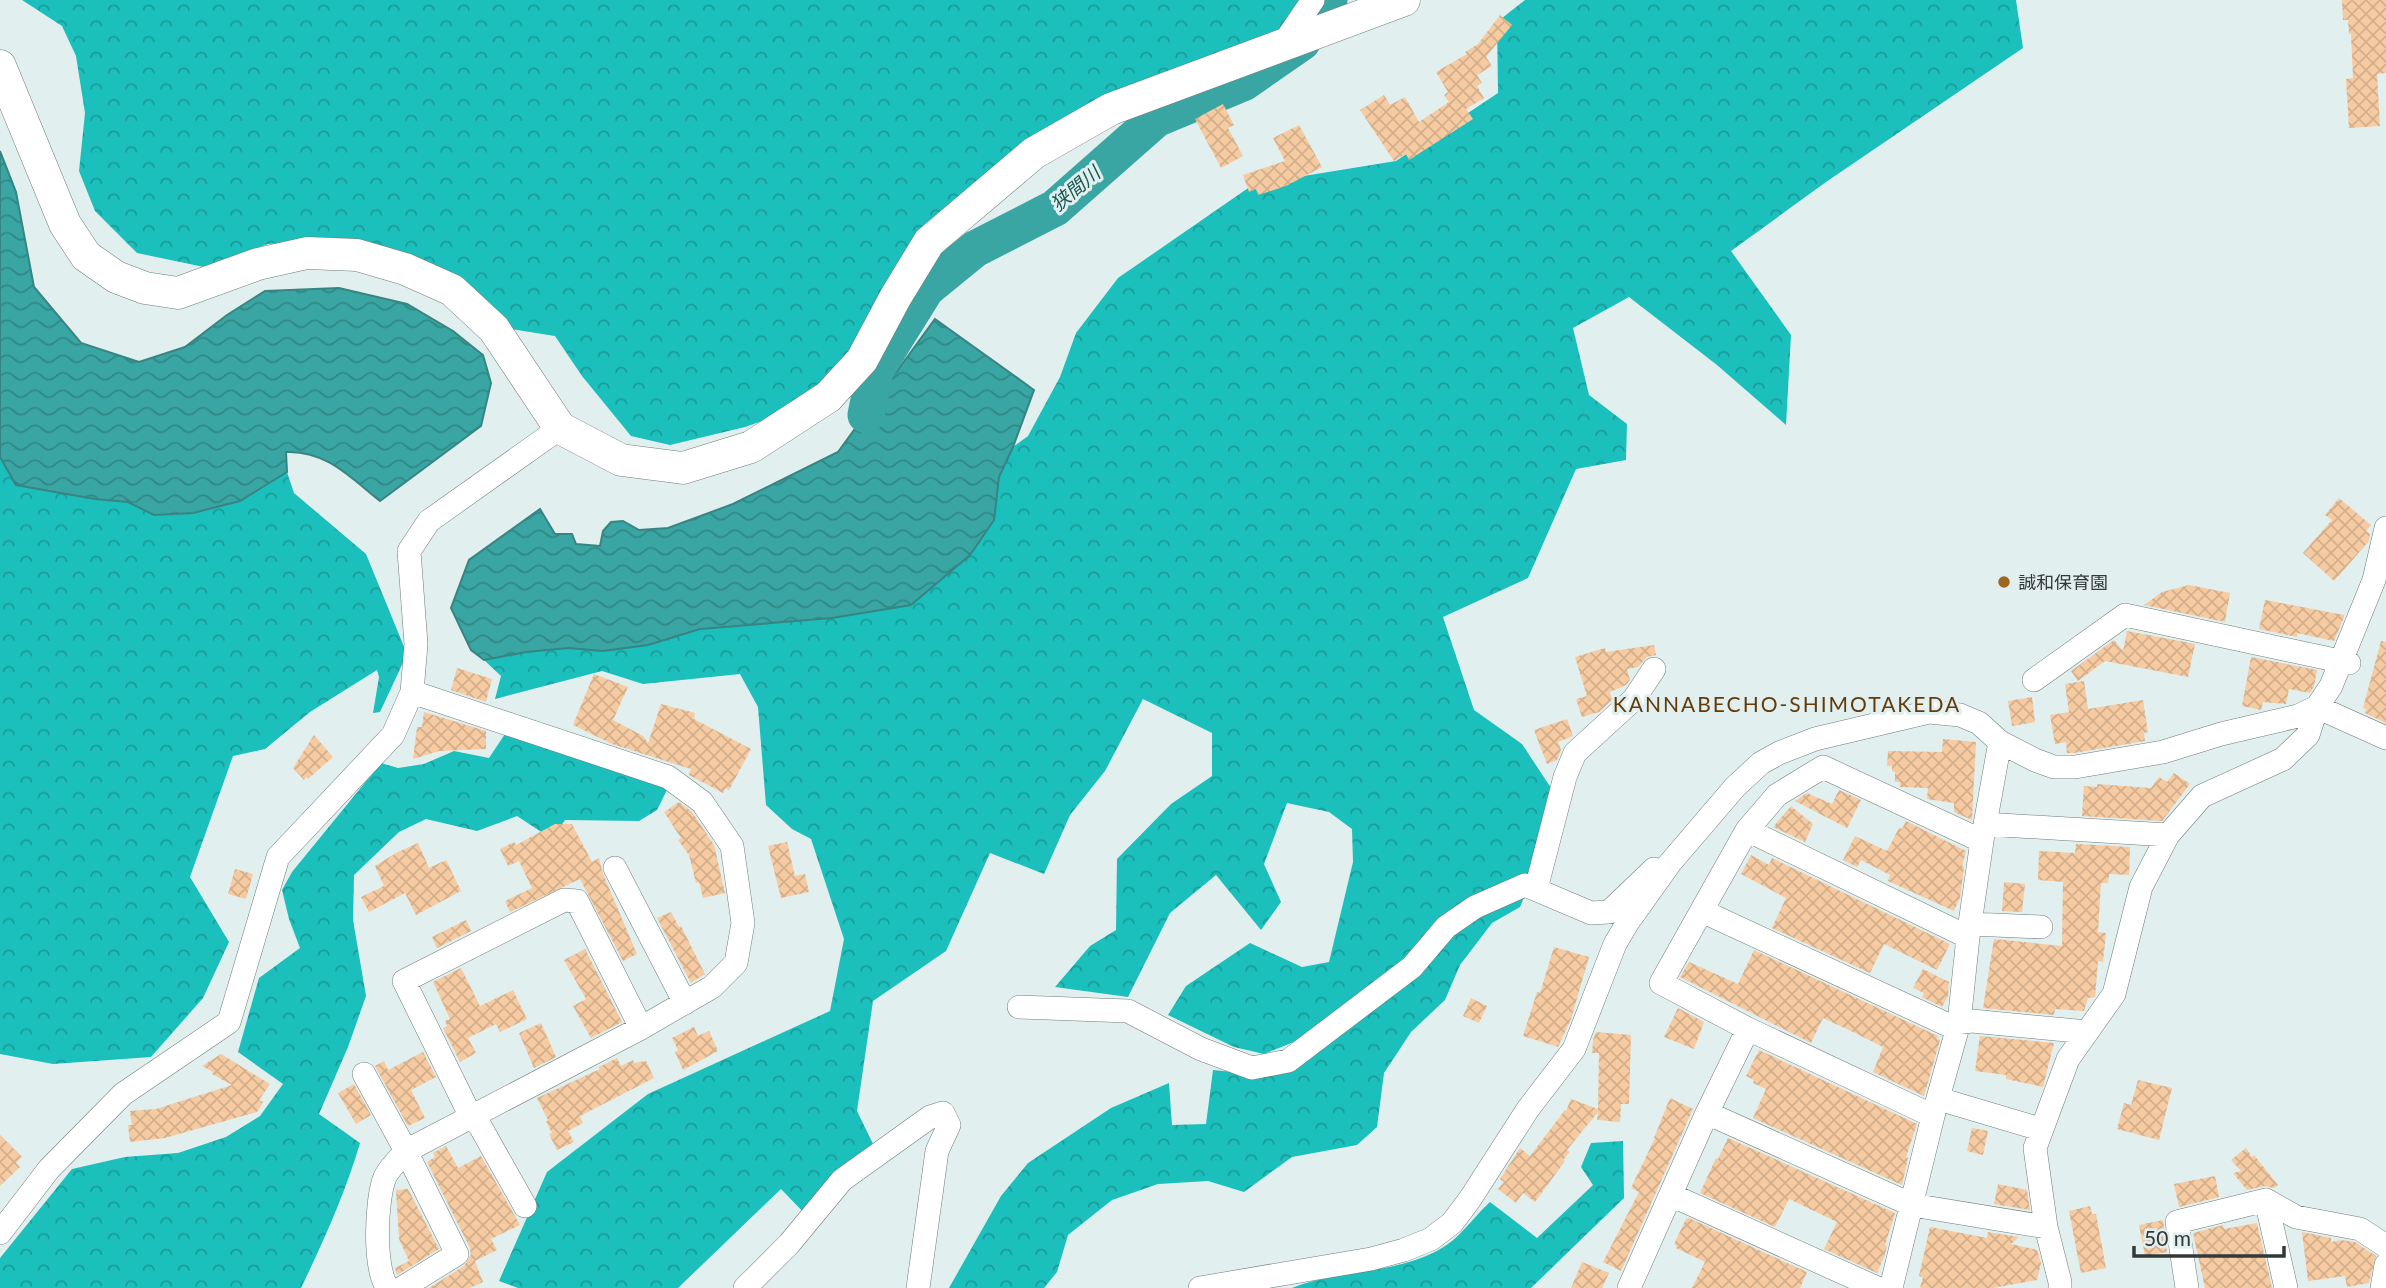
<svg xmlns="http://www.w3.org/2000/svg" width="2386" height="1288" font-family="Lato,'Noto Sans JP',sans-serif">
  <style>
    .forest { fill: url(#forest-crowns) }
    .water { fill: url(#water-waves); stroke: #378583; stroke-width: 2 }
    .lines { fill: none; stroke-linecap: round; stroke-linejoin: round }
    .river { stroke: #39a6a3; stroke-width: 37 }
    .building { fill: url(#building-cross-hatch) }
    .street-casing { stroke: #707d7c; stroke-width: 24 }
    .secondary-casing { stroke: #707d7c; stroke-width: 33 }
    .street { stroke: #fff; stroke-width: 23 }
    .secondary { stroke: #fff; stroke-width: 32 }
    .poi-dot { fill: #9e6523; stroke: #e1efee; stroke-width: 2.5 }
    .labels { text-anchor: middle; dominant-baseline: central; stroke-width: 6; stroke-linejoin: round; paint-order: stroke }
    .poi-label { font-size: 18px; fill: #333938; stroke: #e1efee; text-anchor: start }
    .water-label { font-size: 19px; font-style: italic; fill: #185553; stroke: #e1efee }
    .quarter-label { font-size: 21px; letter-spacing: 2px; fill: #623b0c; stroke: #e1efee }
  </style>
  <defs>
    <pattern id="forest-crowns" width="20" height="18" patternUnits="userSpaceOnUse" patternTransform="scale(1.75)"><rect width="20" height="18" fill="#1bbfbb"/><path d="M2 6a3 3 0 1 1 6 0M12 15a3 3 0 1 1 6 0" fill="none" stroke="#199c99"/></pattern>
    <pattern id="water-waves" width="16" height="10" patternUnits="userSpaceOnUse" patternTransform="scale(1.75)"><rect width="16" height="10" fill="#39a6a3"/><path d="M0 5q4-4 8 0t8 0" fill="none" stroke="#318886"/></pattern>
    <pattern id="building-cross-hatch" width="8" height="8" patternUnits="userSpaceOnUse" patternTransform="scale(1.75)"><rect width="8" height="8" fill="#f6cba2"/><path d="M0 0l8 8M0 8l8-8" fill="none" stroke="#d3af8c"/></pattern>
  </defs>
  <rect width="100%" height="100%" fill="#e1efee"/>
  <path class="forest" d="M 22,0 L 1302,0 L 1276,38 L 1029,147 L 852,355 L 787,412 L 745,427 L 670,445 L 631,436 L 582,376 L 555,336 L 511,329 L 319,241 L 268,244 L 204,267 L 137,253 L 95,211 L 79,171 L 85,113 L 76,56 L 62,26 Z
    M 1525,0 L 2016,0 L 2023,48 L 1826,182 L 1731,251 L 1791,335 L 1786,425 L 1717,365 L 1629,297 L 1573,328 L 1589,395 L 1627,424 L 1626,460 L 1576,469 L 1528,578 L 1443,617 L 1474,710 L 1522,744 L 1553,791 L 1532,876 L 1495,886 L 1440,917 L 1400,964 L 1304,1038 L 1264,1054 L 1234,1047 L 1168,1015 L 1186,986 L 1250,943 L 1302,967 L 1329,962 L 1353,862 L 1352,829 L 1329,812 L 1287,803 L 1264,864 L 1281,902 L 1261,930 L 1216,875 L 1170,913 L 1128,997 L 1055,987 L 1090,946 L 1116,930 L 1117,859 L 1171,804 L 1212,776 L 1212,733 L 1143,699 L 1105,771 L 1070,815 L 1044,874 L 990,853 L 946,951 L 873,1001 L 857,1111 L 876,1150 L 808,1217 L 781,1189 L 678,1288 L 518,1288 L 499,1281 L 547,1172 L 648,1094 L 830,1011 L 844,939 L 811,839 L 792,829 L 766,805 L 758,707 L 740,674 L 643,684 L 602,671 L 495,699 L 501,676 L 484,660 L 526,652 L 568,648 L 603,651 L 648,645 L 700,629 L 832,618 L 911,605 L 970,555 L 994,520 L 999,478 L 1013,447 L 1028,436 L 1060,377 L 1076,333 L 1118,278 L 1254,184 L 1396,161 L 1498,93 L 1497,22 Z
    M 0,457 L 16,485 L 95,499 L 128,502 L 154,515 L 240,501 L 287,472 L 294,493 L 366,554 L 407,654 L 380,712 L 373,713 L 379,677 L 377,670 L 310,712 L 265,749 L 233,756 L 190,877 L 229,942 L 203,998 L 151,1057 L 53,1064 L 0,1054 Z
    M 505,734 L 643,776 L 667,790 L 657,810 L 639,821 L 565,820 L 552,839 L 517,816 L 477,831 L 426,819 L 399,832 L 354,875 L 353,920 L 366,996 L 348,1047 L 319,1114 L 360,1143 C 345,1194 324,1240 301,1288 L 0,1288 L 0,1258 L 72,1169 L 125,1157 L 178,1153 L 226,1137 L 260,1116 L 283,1084 L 238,1052 L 259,978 L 300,948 L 289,919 L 282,890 L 292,872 L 381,763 L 398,768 L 424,764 L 454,751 L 489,758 Z
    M 1527,890 L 1520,907 L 1492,923 L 1460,965 L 1445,1000 L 1411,1032 L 1384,1073 L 1377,1127 L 1357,1145 L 1292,1157 L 1244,1192 L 1208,1181 L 1158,1184 L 1112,1200 L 1068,1235 L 1057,1272 L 1044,1288 L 949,1288 L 1001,1196 L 1028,1163 L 1111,1108 L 1169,1083 L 1172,1125 L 1206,1124 L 1213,1070 L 1254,1074 L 1487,910 Z
    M 1623,1141 L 1624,1198 L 1531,1288 L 1292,1288 C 1341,1268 1409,1275 1452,1241 C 1465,1230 1477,1214 1490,1202 L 1537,1238 L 1593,1185 L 1581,1167 L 1591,1143 Z"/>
  <path class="water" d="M 0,151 L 16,192 L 34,287 L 81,343 L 139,362 L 185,347 L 227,315 L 265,291 L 339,288 L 407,304 L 453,331 L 483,355 L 491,383 L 481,426 L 380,501 C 351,478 326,450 286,452 L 287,472 L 240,501 L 193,513 L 154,515 L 128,502 L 95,499 L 16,485 L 0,457 Z
    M 935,319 L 1034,390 L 1013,447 L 999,477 L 994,520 L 970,555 L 911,605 L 832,618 L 700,629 L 648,645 L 603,651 L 568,648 L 526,652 L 484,660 L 471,650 L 451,608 L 469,560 L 540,509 L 555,534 L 572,534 L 576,544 L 600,546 L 603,531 L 611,522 L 623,521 L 639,530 L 668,528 L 733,504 L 838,452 Z"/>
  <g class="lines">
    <path class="river" d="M 866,415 L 875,371 L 926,289 L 975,249 L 1055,208 L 1156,119 L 1243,83 L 1302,42 L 1329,0"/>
  </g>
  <path class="building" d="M 2342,0 L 2386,0 L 2386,73 L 2377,74 L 2380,126 L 2349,128 L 2346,79 L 2353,78 L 2351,34 L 2349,34 L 2348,20 L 2343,20 Z
    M 1500,15 L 1512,25 L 1486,57 L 1492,66 L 1477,75 L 1482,83 L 1477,86 L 1484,98 L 1466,109 L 1473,119 L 1409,160 L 1406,154 L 1394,161 L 1360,110 L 1384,95 L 1390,105 L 1405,97 L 1419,122 L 1449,102 L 1444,95 L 1448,92 L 1436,72 L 1467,54 L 1465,52 L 1478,44 Z
    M 1223,104 L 1234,125 L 1228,128 L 1243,156 L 1221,168 L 1195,119 Z
    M 1299,125 L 1322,167 L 1286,186 L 1258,195 L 1256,189 L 1249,192 L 1243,175 L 1285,161 L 1273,138 Z
    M 2339,498 L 2371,525 L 2366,531 L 2370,534 L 2369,541 L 2334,581 L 2303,553 L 2332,520 L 2325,515 Z
    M 2189,585 L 2230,593 L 2225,622 L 2144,605 L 2162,592 Z
    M 2265,600 L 2344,615 L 2344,617 L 2334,641 L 2297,633 L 2297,637 L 2259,629 Z
    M 2127,631 L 2195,644 L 2188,677 L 2105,661 L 2078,681 L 2071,671 L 2114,640 L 2123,651 Z
    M 2381,641 L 2386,642 L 2386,723 L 2365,713 L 2366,709 L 2363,708 Z
    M 1654,645 L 1656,655 L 1647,657 L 1638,667 L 1627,669 L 1630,680 L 1626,685 L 1610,692 L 1612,700 L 1599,712 L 1582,717 L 1576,699 L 1587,696 L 1575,657 L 1605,648 L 1606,652 Z
    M 2251,657 L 2317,670 L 2314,686 L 2310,693 L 2289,689 L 2286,704 L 2263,702 L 2261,710 L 2242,706 Z
    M 457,668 L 492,679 L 486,702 L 451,690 Z
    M 594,674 L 628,687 L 613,720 L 643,736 L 648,743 L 661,704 L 695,713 L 694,719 L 751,749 L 729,790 L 726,788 L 723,793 L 689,775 L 691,769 L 612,744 L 573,725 Z
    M 2084,681 L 2088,709 L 2143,700 L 2148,732 L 2144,733 L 2145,741 L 2074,753 L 2067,753 L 2066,742 L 2055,744 L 2050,715 L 2069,712 L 2065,684 Z
    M 2032,697 L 2035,722 L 2012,726 L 2008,701 Z
    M 424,712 L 486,731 L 486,749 L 439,751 L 413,759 L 417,727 L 422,727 Z
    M 1567,719 L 1573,736 L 1558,742 L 1561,750 L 1557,760 L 1547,764 L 1534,730 Z
    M 314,735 L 333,757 L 308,779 L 306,777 L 304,780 L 293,768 Z
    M 1943,739 L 1976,742 L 1972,820 L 1954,812 L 1954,803 L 1927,799 L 1928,788 L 1900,787 L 1900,782 L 1895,782 L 1895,772 L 1892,771 L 1892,766 L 1887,766 L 1888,751 L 1942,752 Z
    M 2174,773 L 2190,784 L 2162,821 L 2082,816 L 2084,786 L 2097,787 L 2097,784 L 2151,788 L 2159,777 L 2167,782 Z
    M 1839,790 L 1861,800 L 1847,828 L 1795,801 L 1807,793 L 1832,804 Z
    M 679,802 L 692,812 L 714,845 L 725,893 L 703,898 L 699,882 L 696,883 L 689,855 L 678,840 L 681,838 L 664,812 Z
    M 1791,806 L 1813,824 L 1805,842 L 1773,827 Z
    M 1906,821 L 1966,851 L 1962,866 L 1964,867 L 1960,898 L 1954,911 L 1888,881 L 1890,875 L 1861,860 L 1857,867 L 1843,860 L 1855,836 L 1887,851 L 1899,828 L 1902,829 Z
    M 555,824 L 572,824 L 592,862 L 599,858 L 603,874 L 637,954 L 623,961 L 580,879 L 510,912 L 505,901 L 532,888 L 519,861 L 508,866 L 500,849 L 514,842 L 516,845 Z
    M 787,842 L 795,876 L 805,874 L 809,892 L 781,898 L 768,846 Z
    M 418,843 L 429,868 L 446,860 L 461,891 L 416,915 L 405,893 L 369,912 L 361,897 L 384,886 L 375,866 L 396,853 Z
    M 2076,844 L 2130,847 L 2129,875 L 2109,874 L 2108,883 L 2101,883 L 2098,932 L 2106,933 L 2103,962 L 2098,961 L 2095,997 L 2088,998 L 2084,1011 L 2055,1009 L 2054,1015 L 1983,1008 L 1994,939 L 2062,946 L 2063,882 L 2038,880 L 2039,851 L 2075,853 Z
    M 1751,855 L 1769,865 L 1772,858 L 1950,944 L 1937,970 L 1884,944 L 1870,973 L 1772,928 L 1786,898 L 1741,874 Z
    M 235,869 L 253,874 L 246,899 L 228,894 Z
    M 2004,882 L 2025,884 L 2022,912 L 2002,911 Z
    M 671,912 L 679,927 L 681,926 L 705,974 L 691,983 L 657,918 Z
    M 466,920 L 471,931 L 437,948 L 432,937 Z
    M 1554,947 L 1589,957 L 1571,1019 L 1558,1047 L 1523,1036 L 1537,992 L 1540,993 Z
    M 585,949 L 622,1022 L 591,1038 L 573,1006 L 586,999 L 564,960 Z
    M 1754,950 L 1938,1036 L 1937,1039 L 1940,1040 L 1924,1096 L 1873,1072 L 1883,1047 L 1851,1031 L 1823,1018 L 1811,1043 L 1680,977 L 1689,962 L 1738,984 Z
    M 461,968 L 480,1006 L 513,990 L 527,1019 L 500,1032 L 496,1024 L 468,1038 L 476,1053 L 460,1062 L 443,1028 L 447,1026 L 445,1021 L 450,1019 L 433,982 Z
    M 1923,969 L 1949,982 L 1948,996 L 1942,1007 L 1922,997 L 1924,993 L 1913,988 Z
    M 1471,998 L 1487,1006 L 1479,1023 L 1463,1016 Z
    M 1678,1008 L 1704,1022 L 1694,1049 L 1664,1037 Z
    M 541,1023 L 556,1057 L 534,1068 L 519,1033 Z
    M 694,1027 L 698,1036 L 709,1031 L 718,1051 L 683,1070 L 675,1052 L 678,1050 L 672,1038 Z
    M 1596,1032 L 1631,1035 L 1629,1104 L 1621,1104 L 1620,1122 L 1597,1120 L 1598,1112 L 1567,1150 L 1570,1152 L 1563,1160 L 1565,1161 L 1535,1202 L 1523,1193 L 1516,1203 L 1498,1189 L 1504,1182 L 1500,1179 L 1520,1148 L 1530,1156 L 1565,1110 L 1566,1111 L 1571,1099 L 1598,1109 L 1599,1053 L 1592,1053 L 1593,1040 Z
    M 1980,1036 L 2054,1043 L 2043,1087 L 2006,1079 L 2006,1075 L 1975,1071 Z
    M 1759,1050 L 1917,1124 L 1906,1157 L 1908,1158 L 1902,1185 L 1753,1118 L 1766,1089 L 1753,1083 L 1754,1080 L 1746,1076 Z
    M 423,1052 L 436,1077 L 411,1090 L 425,1118 L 408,1126 L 375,1066 L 384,1061 L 388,1070 Z
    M 221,1054 L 270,1084 L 259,1100 L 263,1102 L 257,1112 L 165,1138 L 130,1142 L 128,1125 L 132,1125 L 130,1111 L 156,1109 L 232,1085 L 212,1074 L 213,1072 L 202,1066 Z
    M 617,1058 L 621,1066 L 633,1060 L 634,1063 L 646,1061 L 654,1078 L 580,1116 L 583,1123 L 568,1131 L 574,1142 L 557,1150 L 549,1134 L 552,1133 L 546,1122 L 548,1120 L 537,1098 L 600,1069 L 599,1067 Z
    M 2138,1080 L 2172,1088 L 2159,1140 L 2117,1129 L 2124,1103 L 2131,1105 Z
    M 354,1084 L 371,1115 L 356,1124 L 338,1093 Z
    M 1670,1098 L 1693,1109 L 1621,1271 L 1603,1262 L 1639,1192 L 1631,1188 L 1655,1138 L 1654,1138 Z
    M 1972,1128 L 1988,1131 L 1983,1155 L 1967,1151 Z
    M 0,1135 L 22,1157 L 16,1163 L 20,1167 L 0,1186 Z
    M 1728,1138 L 1895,1213 L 1885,1245 L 1887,1246 L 1884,1257 L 1877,1273 L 1824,1249 L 1837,1222 L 1789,1199 L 1775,1227 L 1700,1193 L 1716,1158 L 1718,1159 Z
    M 446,1146 L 458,1168 L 481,1156 L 520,1225 L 491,1239 L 497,1250 L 475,1261 L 483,1282 L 470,1288 L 429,1288 L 464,1266 L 471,1255 L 470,1248 L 427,1162 L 435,1157 L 433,1153 Z
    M 2246,1148 L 2252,1157 L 2254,1155 L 2278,1185 L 2274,1188 L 2264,1186 L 2247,1190 L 2233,1173 L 2241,1171 L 2231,1160 Z
    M 2215,1176 L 2219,1197 L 2179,1207 L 2174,1184 Z
    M 1998,1184 L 2027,1190 L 2030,1210 L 1994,1204 Z
    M 408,1189 L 439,1249 L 397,1275 L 395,1268 L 409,1261 L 399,1239 L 396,1190 Z
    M 2090,1206 L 2092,1214 L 2096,1214 L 2106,1268 L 2081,1273 L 2069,1211 Z
    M 1689,1218 L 1807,1272 L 1800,1288 L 1692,1288 L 1705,1262 L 1676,1248 L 1677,1246 L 1674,1244 L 1686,1219 Z
    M 2163,1220 L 2167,1252 L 2145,1256 L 2139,1225 Z
    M 2257,1223 L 2272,1288 L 2205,1288 L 2193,1233 L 2223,1225 L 2224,1229 Z
    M 1930,1227 L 1987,1238 L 1988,1232 L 2019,1237 L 2011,1244 L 2037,1250 L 2041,1263 L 2037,1280 L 1993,1288 L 1920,1288 L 1923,1277 L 1919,1276 Z
    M 2302,1232 L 2331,1238 L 2331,1242 L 2341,1240 L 2355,1242 L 2376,1256 L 2369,1283 L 2347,1287 L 2345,1276 L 2308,1281 Z
    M 1582,1262 L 1609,1273 L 1602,1288 L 1571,1288 Z"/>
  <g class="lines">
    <g class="street-casing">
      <path id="street" d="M 1283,44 L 1313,0
        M 2034,680 L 2125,615 L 2349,663
        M 1985,824 L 2168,835
        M 1747,830 L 1968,937
        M 615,868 L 685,1003
        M 1536,889 L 1565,777 L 1575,753 L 1634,699 L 1654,669
        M 1702,911 L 1946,1024 L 1972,1021 L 2087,1032
        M 1971,924 L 2041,927
        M 1019,1007 L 1128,1011 L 1201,1049 L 1252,1068 L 1288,1061 L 1412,967 L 1446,927 L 1475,907 L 1525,885 L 1591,913 L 1609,912 L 1654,869
        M 364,1074 L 406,1151 L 457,1254 L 402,1288
        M 1939,1099 L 2040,1129
        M 1707,1113 L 1912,1205 L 2046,1227
        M 1933,1116 L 1748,1029 L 1661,983 L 1747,830 L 1777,795 L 1823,767 L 1982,841
        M 1671,1195 L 1877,1288
        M 2266,1200 L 2286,1288
        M 525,1206 L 480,1126 L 471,1117 L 404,981 L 564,900 L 577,901 L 641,1028
        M 0,1233 L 49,1169 L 123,1094 L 229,1022 L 278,857 L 393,735 L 412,692 L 416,644 L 409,551 L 429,521 L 560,428
        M 388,1288 C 373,1270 376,1198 385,1177 C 390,1167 399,1159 406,1151 L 641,1028 L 712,987 L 736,963 L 743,923 L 732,846 L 702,802 L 668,777 L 412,692
        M 745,1288 L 789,1244 L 842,1180 L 930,1117 L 943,1113 L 949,1125 L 937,1151 L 918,1288
        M 1200,1288 L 1371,1259 L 1404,1250 L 1431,1239 L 1452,1223 L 1470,1199 L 1528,1109 L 1574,1049 L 1615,944 L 1628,922 L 1670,863 L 1735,787 L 1761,763 L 1779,753 L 1815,739 L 1929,712 L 1960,715 L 1979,723 L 2000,742 L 2035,760 L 2054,767 L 2075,767 L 2163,752 L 2221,734 L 2298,716 L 2317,707 L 2331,686 L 2374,580 L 2386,528
        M 1629,1288 L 1707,1113 L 1748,1029
        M 1891,1288 L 1933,1116 L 1959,1023 L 1968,937 L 1982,841 L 2000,742
        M 2060,1288 L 2060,1282 L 2046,1227 L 2035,1148 L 2068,1059 L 2114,994 L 2141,887 L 2168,835 L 2202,796 L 2283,759 L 2308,735 L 2317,707 L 2386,738
        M 2187,1288 L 2177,1222 L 2266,1200 L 2296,1217 L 2360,1229 L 2386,1246
        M 2382,1288 L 2386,1265"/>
    </g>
    <g class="secondary-casing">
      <path id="secondary" d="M 0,66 L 65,224 L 86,256 L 116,277 L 145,288 L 178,293 L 258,264 L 307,253 L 357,255 L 405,269 L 452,290 L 494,329 L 560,428 L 621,460 L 683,468 L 751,447 L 828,397 L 862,360 L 895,298 L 929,242 L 1034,153 L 1111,109 L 1404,0"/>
    </g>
    <use href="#street" class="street"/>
    <use href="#secondary" class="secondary"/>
  </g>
  <circle class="poi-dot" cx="2004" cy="582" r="7"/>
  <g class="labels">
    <g class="poi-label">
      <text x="2018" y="582">誠和保育園</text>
    </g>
    <g class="water-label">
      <text transform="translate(1075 188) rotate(-40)">狭間川</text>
    </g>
    <g class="quarter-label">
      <text x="1787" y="703">KANNABECHO-SHIMOTAKEDA</text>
    </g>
  </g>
  <path d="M2134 1246v10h150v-10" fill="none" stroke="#333938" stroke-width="3.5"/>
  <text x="2144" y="1246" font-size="21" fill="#333938" stroke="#e1efee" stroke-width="5" paint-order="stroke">50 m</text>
</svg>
